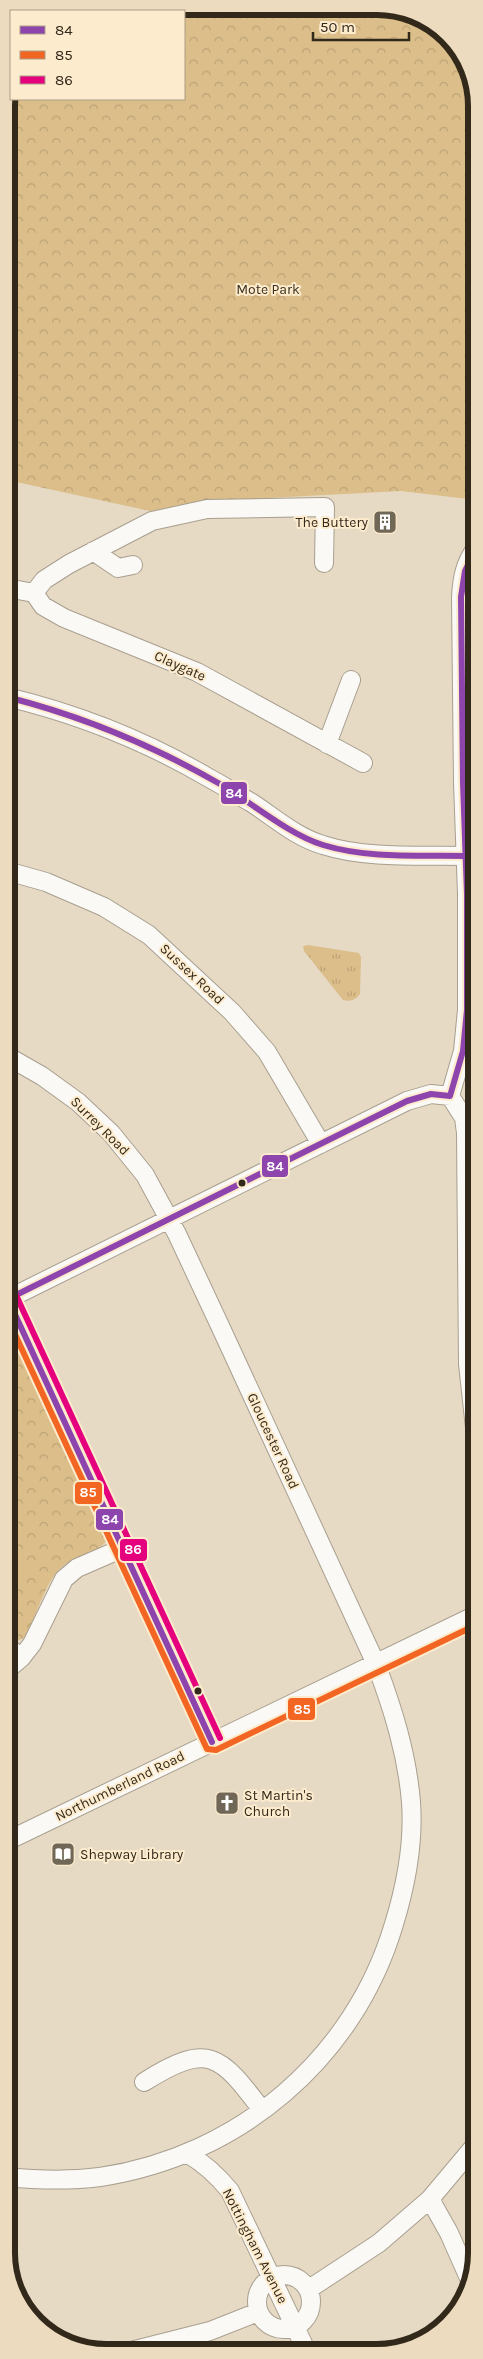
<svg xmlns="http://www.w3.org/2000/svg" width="483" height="2359" font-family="Karla,sans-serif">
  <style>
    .grass { fill: url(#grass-tufts) }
    .park { fill: url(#park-crowns) }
    .pitch { fill: #dbbe8a }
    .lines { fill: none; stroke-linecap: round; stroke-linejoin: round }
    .minor-casing { stroke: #a89f8f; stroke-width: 20 }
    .minor { stroke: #fbf9f6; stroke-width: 18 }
    .bus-1-casing { stroke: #fdebcd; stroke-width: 10 }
    .bus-2-casing { stroke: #fdebcd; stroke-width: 10 }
    .bus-3-casing { stroke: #fdebcd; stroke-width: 10 }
    .bus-1 { stroke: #8e44ad; stroke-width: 6 }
    .bus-2 { stroke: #f26522; stroke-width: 6 }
    .bus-3 { stroke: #e5007d; stroke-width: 6 }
    .bus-dot { fill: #32291b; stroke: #fdebcd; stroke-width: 2 }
    .labels { text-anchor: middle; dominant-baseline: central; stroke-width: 4; stroke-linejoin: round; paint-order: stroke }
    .park-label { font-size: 14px; fill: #392f1c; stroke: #fdebcd }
    .poi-label { font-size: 14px; fill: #32291b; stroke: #fdebcd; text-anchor: start }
    .street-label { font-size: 14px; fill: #32291b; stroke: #fdebcd }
    .rim { fill: none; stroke: #32291b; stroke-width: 6 }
    .line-badge { stroke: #fdebcd; stroke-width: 2 }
    .badge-label { font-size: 14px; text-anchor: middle; font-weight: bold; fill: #fff }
  </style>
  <defs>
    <pattern id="grass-tufts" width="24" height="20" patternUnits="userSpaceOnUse" patternTransform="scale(1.25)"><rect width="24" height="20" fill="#dbbe8a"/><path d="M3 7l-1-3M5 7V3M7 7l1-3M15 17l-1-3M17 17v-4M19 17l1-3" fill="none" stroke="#bca376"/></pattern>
    <pattern id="park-crowns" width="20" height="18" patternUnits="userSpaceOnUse" patternTransform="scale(1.25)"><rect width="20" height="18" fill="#dbbe8a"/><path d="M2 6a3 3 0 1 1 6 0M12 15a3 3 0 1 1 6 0" fill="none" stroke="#bca376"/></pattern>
  </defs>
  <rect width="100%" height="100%" fill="#e6dac5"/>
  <path class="grass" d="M 308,945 L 359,953 L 361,957 L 360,994 C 356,1000 350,1002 343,1000 L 304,951 L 303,946 Z"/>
  <path class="park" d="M 106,6 L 403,10 L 452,40 L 476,93 L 476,500 L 401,491 L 212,501 L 150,511 L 7,480 L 6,99 L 11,79 L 11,99 L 184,99 L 184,11 L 80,11 Z
    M 7,1316 L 110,1536 C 100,1554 77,1555 62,1567 C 47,1579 36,1615 28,1633 C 23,1641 17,1642 9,1637 L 7,1639 Z"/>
  <path class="pitch" d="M 7,1525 L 31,1577 L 7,1589 Z"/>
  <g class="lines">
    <g class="minor-casing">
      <path id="minor" d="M 476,548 C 465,563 462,578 461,597 L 463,783 L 467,894 L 467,1010 L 463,1051 L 450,1096 L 464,1118 L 466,1133 L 468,1364 L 476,1437
        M 93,551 L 118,568 L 133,565
        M 7,588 L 34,593 L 43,606 L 64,618 L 197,672 L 363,763
        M 34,593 L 44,580 L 69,564 L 152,521 L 207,509 L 325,507 L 324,563
        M 7,697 C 78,714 146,741 209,778 C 224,786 238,795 252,803 C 275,818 296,837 323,845 C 366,859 421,855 466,856
        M 327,744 L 351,680
        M 7,871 L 46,882 L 104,907 L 149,935 L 232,1012 L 267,1052 L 321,1144
        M 7,1056 L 42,1076 L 78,1102 L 111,1133 L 145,1175 L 177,1234 L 221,1328 L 376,1664 C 393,1709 407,1754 411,1802 C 414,1843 406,1885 394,1924 C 354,2059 239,2156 100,2177 C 69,2181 37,2180 7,2177
        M 7,1297 L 212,1742
        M 8,1299 L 407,1101 L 431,1094 L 450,1096
        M 7,1646 L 21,1658
        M 7,1670 L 21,1658 L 32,1644 L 64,1579 L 77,1568 L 123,1548
        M 7,1841 L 476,1615
        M 144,2082 C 209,2041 220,2055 262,2110
        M 188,2154 C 205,2164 217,2175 230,2191 L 307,2352
        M 430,2199 L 449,2233 L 469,2278
        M257 2302a27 27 0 1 1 54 0a27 27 0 1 1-54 0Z
        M 309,2289 L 379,2243 L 430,2199 L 477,2143
        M 131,2351 L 210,2331 L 258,2312"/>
    </g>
    <use href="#minor" class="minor"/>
    <g class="bus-1-casing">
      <path id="bus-1" d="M 7,697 C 82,716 152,745 220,784 C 252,803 288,834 323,845 C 369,859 419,855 466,856
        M 7,1297 L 212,1742
        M 8,1299 L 407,1101 L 431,1094 L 450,1096 L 463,1051 L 467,1010 L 467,894 L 463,783 L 461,597 L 465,571 L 476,548"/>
    </g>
    <g class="bus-2-casing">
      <path id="bus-2" d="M 7,1317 L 207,1749 L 216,1750 L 476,1625"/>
    </g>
    <g class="bus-3-casing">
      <path id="bus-3" d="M 15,1293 L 220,1738"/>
    </g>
    <use href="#bus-1" class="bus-1"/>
    <use href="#bus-2" class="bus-2"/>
    <use href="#bus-3" class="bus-3"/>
  </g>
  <defs>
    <g id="building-square" transform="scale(1.25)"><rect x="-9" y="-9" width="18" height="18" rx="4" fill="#716756" stroke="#fdebcd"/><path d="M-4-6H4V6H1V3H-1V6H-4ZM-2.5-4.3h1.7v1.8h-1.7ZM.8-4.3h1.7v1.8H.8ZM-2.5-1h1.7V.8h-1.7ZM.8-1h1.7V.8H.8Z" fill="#fff"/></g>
    <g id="church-square" transform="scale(1.25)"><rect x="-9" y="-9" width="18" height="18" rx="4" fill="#716756" stroke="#fdebcd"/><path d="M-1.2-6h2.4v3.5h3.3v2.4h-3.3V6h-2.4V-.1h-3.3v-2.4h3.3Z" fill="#fff"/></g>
    <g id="library-square" transform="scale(1.25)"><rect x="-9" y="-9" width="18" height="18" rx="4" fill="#716756" stroke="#fdebcd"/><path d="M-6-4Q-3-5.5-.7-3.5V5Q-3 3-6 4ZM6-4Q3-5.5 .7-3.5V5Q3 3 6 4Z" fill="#fff"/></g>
  </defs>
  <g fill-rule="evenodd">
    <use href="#building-square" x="385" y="522"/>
    <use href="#church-square" x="227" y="1803"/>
    <use href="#library-square" x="63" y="1854"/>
  </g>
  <g class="bus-dot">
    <circle cx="242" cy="1183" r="4.5"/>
    <circle cx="198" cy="1691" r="4.5"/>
  </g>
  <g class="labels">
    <g class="park-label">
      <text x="268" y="289">Mote Park</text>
    </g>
    <g class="poi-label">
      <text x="368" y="522" text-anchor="end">The Buttery</text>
      <text x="244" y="1795">St Martin's<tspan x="244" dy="16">Church</tspan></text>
      <text x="80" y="1854">Shepway Library</text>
    </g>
    <g class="street-label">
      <text transform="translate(180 666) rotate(24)">Claygate</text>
      <text transform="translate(192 974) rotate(43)">Sussex Road</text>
      <text transform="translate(100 1126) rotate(45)">Surrey Road</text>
      <text transform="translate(273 1441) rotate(65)">Gloucester Road</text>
      <text transform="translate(120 1786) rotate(-26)">Northumberland Road</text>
      <text transform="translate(255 2246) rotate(63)">Nottingham Avenue</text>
    </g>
  </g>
  <path d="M0 0H483V2359H0ZM106 15H377A91 91 0 0 1 468 106V2253A91 91 0 0 1 377 2344H106A91 91 0 0 1 15 2253V106A91 91 0 0 1 106 15Z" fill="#eddbbf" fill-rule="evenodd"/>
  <path class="rim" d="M106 15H377A91 91 0 0 1 468 106V2253A91 91 0 0 1 377 2344H106A91 91 0 0 1 15 2253V106A91 91 0 0 1 106 15Z"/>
  <g class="line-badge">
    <rect x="220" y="781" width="28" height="24" rx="5" fill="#8e44ad"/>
    <rect x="261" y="1154" width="28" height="24" rx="5" fill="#8e44ad"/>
    <rect x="74" y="1481" width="29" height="24" rx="5" fill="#f26522"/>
    <rect x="95" y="1508" width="29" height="23" rx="5" fill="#8e44ad"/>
    <rect x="119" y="1538" width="29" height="24" rx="5" fill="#e5007d"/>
    <rect x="287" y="1697" width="29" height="24" rx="5" fill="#f26522"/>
  </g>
  <g class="badge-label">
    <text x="234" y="798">84</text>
    <text x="275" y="1171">84</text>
    <text x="88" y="1497">85</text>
    <text x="110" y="1524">84</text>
    <text x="133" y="1554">86</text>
    <text x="302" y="1714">85</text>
  </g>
  <rect x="10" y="10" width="175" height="90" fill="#fdebcd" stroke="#ac9d86"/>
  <rect x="20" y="26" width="25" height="8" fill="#8e44ad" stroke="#ac9d86"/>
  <text x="55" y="35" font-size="15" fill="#32291b">84</text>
  <rect x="20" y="51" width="25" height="8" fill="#f26522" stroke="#ac9d86"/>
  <text x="55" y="60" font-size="15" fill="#32291b">85</text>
  <rect x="20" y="76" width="25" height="8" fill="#e5007d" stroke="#ac9d86"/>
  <text x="55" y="85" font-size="15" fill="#32291b">86</text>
  <path d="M313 32v8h96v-8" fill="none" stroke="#32291b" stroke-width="2.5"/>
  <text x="320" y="32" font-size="15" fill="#32291b" stroke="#fdebcd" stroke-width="4" paint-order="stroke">50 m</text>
</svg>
